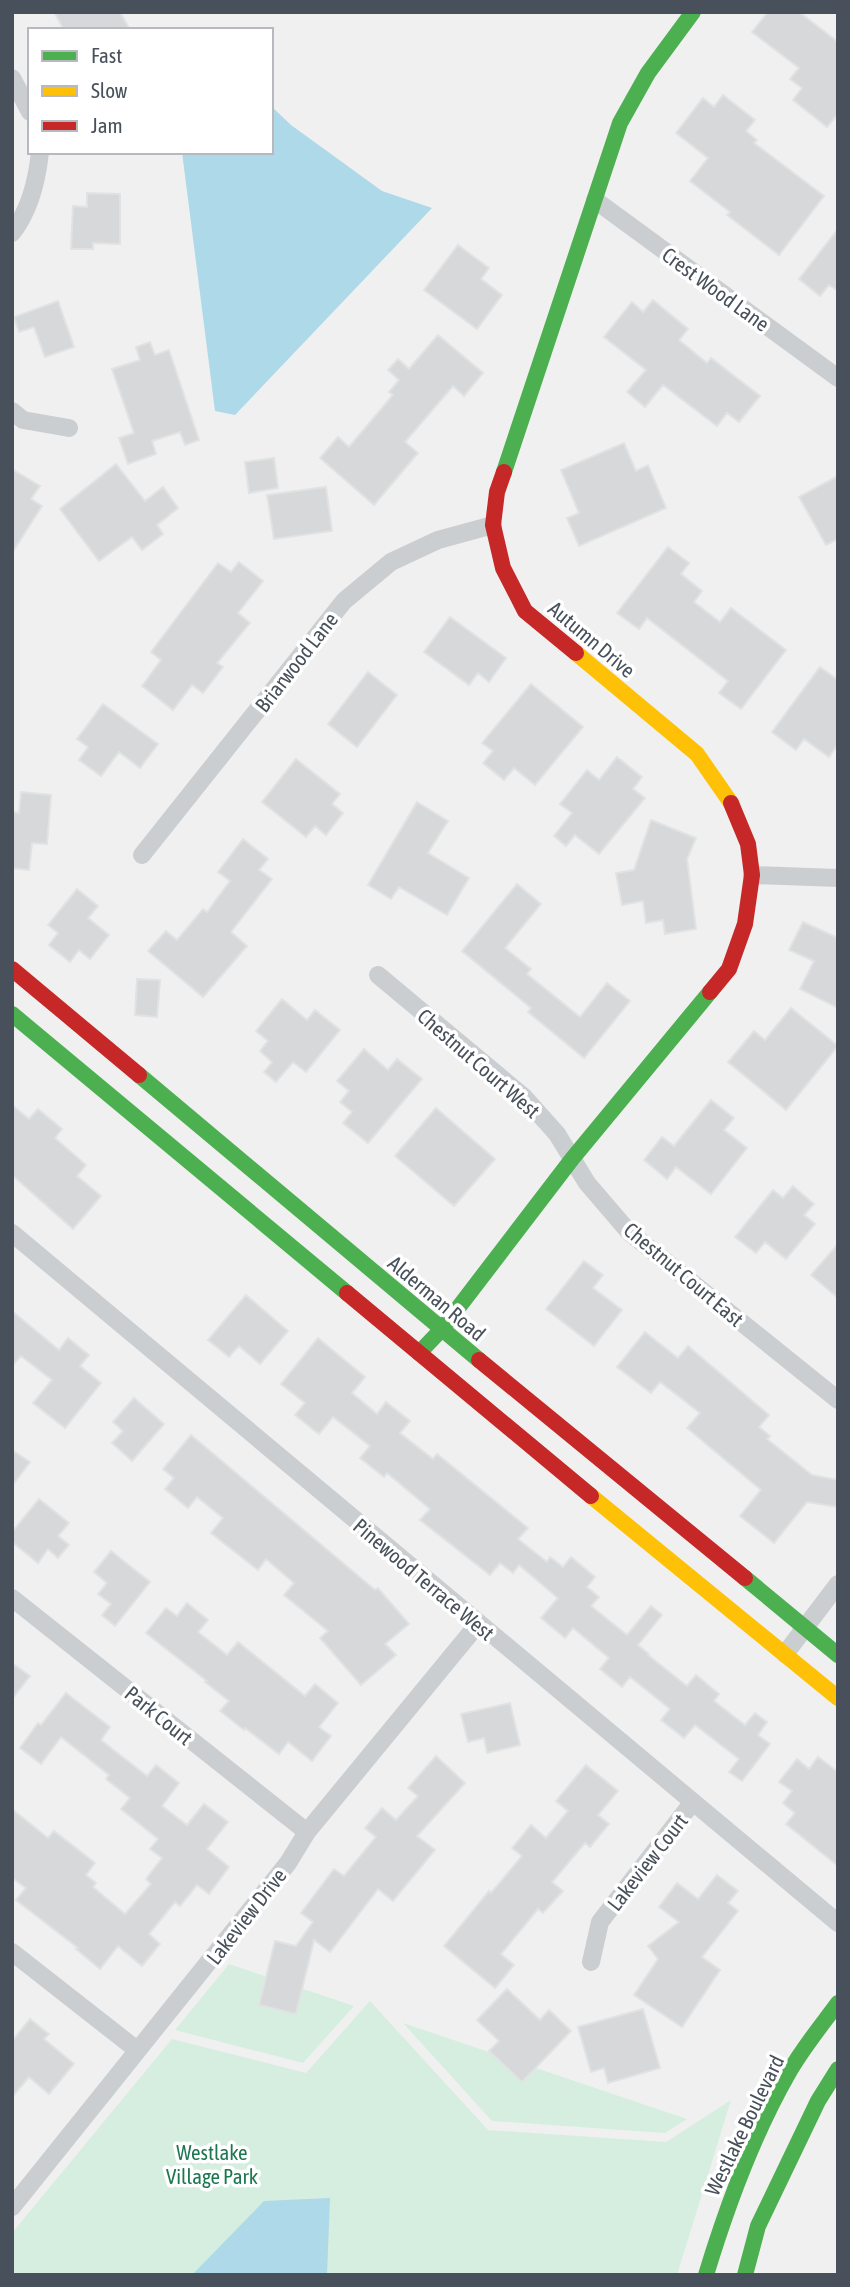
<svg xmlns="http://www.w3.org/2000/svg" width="850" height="2287" font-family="'Asap Condensed',sans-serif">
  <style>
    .green { fill: #d6eee0 }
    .water { fill: #add9e9 }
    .building { fill: #d7d8da; stroke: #e1e2e3; stroke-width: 2 }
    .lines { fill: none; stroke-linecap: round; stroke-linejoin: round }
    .street { stroke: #cbced1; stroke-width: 18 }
    .fast { stroke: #4caf50; stroke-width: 16 }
    .slow { stroke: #ffc107; stroke-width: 16 }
    .jam { stroke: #c62828; stroke-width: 16 }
    .labels { text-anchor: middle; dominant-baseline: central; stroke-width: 7; stroke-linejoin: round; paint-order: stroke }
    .street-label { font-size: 21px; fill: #48515b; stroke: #fff }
    .park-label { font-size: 21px; fill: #1d7850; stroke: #fff }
  </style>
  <rect width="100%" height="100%" fill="#f0f0f0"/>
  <path class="green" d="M 229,1964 L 354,2006 L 303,2063 L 175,2030 Z
    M 370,2001 L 488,2130 L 666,2142 L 731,2100 L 677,2275 L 12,2275 L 12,2233 L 172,2039 L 306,2073 Z
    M 403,2023 L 687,2119 L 665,2133 L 492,2121 Z"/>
  <path class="water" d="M 271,106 L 291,125 L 382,191 L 432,208 L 235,415 L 215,411 L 182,152 L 271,152 Z
    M 330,2198 L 327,2275 L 192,2275 L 264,2201 Z"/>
  <path class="building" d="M 54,12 L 120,12 L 130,30 L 64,30 Z
    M 768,12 L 799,12 L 838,42 L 838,114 L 827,127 L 793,100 L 802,88 L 790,79 L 799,68 L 752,32 Z
    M 723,95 L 755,120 L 746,131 L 757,140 L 754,143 L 824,196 L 779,255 L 727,215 L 730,212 L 690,181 L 708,158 L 676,133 L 703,98 L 714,107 Z
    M 87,193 L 120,194 L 120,244 L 93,243 L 93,249 L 71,249 L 73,206 L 87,207 Z
    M 838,229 L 838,291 L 829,285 L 820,296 L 799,279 Z
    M 458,245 L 489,268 L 481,279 L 502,295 L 477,329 L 424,290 Z
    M 653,300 L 688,329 L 679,340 L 707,363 L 711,358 L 760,396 L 739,422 L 727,413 L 717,426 L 663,385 L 645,407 L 627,392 L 646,370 L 604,337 L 632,302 L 643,312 Z
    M 58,301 L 74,347 L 45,357 L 34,327 L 19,332 L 14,317 Z
    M 438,335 L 483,373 L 464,396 L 453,386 L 405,442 L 418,453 L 374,505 L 320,458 L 338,437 L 349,447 L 393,395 L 389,392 L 399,380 L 388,370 L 398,359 L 409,369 Z
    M 150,342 L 155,355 L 169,350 L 199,440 L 185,445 L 180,432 L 152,441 L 156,454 L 128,464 L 119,438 L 134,433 L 112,369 L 140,360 L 136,347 Z
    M 624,443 L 636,471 L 648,465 L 666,508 L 579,546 L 567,518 L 579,513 L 561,470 Z
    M 274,458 L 278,488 L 249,493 L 245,462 Z
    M 116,464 L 145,501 L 163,487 L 178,508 L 157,525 L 163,534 L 142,550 L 132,537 L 99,561 L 60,509 Z
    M 12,469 L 40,486 L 31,499 L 42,506 L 12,553 Z
    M 838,476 L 838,539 L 826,545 L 799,497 Z
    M 326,487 L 332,531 L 274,539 L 267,495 Z
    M 668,547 L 689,563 L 681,574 L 702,591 L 694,602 L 720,622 L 731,608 L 786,650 L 741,709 L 719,693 L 728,681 L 647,618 L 639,629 L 617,613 Z
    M 239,562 L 263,581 L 238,613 L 250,623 L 217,663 L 223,667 L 203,693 L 192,685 L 173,710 L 142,686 L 161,660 L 151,652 L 218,563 L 231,572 Z
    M 450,617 L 506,658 L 489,682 L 478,673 L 469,685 L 424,652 Z
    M 820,667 L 838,680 L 838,744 L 829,757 L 804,739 L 796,750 L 772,732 Z
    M 368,672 L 397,695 L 357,747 L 328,724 Z
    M 531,684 L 583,727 L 535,785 L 514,768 L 504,780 L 483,763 L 493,751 L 482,743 Z
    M 103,704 L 158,744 L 140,768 L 119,752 L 101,776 L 79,760 L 88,747 L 77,739 Z
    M 617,757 L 642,777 L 633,789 L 645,798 L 599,854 L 575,835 L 566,846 L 554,836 L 572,813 L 560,804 L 587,770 L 599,780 Z
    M 296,759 L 340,794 L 332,804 L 343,813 L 326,835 L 315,826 L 306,837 L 262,802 Z
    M 21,792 L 51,795 L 47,844 L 32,843 L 29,870 L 12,868 L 12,812 L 19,813 Z
    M 417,802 L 448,821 L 428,853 L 469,878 L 447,915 L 399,887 L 391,899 L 368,885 Z
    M 651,820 L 696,838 L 687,859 L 696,929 L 665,934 L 663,920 L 646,923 L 643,901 L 622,905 L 616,873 L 634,870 Z
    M 243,839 L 268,859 L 259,870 L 272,879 L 231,932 L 247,946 L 203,997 L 148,951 L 166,931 L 177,940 L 203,909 L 207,912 L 230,881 L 218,872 Z
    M 517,884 L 541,904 L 505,948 L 531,969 L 527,974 L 580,1017 L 607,983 L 630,1001 L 584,1058 L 528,1012 L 531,1008 L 462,951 Z
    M 77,889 L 98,906 L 88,918 L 109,935 L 90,959 L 79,950 L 70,962 L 49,945 L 58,933 L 48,925 Z
    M 803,922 L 838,938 L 838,1008 L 800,989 L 814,961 L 789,950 Z
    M 137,979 L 160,980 L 157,1017 L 135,1015 Z
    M 282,999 L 307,1020 L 315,1010 L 340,1030 L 306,1072 L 293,1062 L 276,1082 L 264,1072 L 272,1062 L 260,1051 L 268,1041 L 256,1031 Z
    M 791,1008 L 838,1046 L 786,1110 L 728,1062 L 754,1031 L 765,1040 Z
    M 364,1049 L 388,1070 L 397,1059 L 422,1079 L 368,1143 L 343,1123 L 352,1112 L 340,1102 L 349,1091 L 337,1081 Z
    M 711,1100 L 734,1118 L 724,1130 L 747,1148 L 711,1194 L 676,1167 L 667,1179 L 644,1160 L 662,1137 L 674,1146 Z
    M 12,1105 L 29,1119 L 38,1109 L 62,1129 L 55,1138 L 86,1165 L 77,1176 L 101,1196 L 73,1229 L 12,1175 Z
    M 436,1108 L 495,1159 L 454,1206 L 395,1156 Z
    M 793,1186 L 814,1204 L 804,1215 L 815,1224 L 786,1259 L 765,1242 L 756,1253 L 735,1237 L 773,1190 L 783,1198 Z
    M 838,1244 L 838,1298 L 811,1275 Z
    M 584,1261 L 603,1275 L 593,1288 L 622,1310 L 594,1346 L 546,1309 Z
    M 246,1295 L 288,1331 L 260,1364 L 239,1346 L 229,1357 L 208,1340 Z
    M 12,1311 L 59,1350 L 68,1338 L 89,1355 L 80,1366 L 101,1383 L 65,1428 L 33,1403 L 52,1380 L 21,1356 L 12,1366 Z
    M 645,1332 L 678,1358 L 688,1346 L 769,1415 L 759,1427 L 770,1436 L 767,1439 L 812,1475 L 838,1480 L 838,1507 L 807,1502 L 774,1543 L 740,1516 L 761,1490 L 687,1428 L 700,1413 L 660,1382 L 651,1393 L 617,1367 Z
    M 318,1338 L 365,1377 L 352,1393 L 377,1414 L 386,1402 L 410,1421 L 400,1433 L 433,1459 L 437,1454 L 528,1528 L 518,1539 L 547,1562 L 550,1557 L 563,1567 L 571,1557 L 595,1577 L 587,1587 L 599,1597 L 591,1606 L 627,1635 L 651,1606 L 662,1615 L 638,1645 L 649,1654 L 648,1655 L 687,1686 L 696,1675 L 719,1694 L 714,1701 L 745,1725 L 755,1713 L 767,1722 L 758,1735 L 770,1744 L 742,1781 L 729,1772 L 739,1759 L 695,1725 L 684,1738 L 661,1720 L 670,1709 L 630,1677 L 622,1687 L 600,1669 L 609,1658 L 573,1628 L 565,1638 L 541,1618 L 558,1598 L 519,1565 L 513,1573 L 500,1563 L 490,1575 L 420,1520 L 430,1509 L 387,1473 L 384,1477 L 360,1458 L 370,1446 L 333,1417 L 319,1434 L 295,1415 L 305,1403 L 281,1384 Z
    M 134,1398 L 164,1424 L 132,1461 L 112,1443 L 123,1431 L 113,1422 Z
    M 191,1435 L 375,1590 L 378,1588 L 409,1624 L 385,1644 L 396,1655 L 361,1685 L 320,1638 L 328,1631 L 284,1595 L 294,1583 L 266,1559 L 258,1570 L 211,1533 L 223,1518 L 197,1497 L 188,1508 L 165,1489 L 174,1478 L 163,1469 Z
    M 12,1450 L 30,1462 L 12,1486 Z
    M 39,1499 L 69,1523 L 58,1536 L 69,1545 L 58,1558 L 48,1549 L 38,1563 L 12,1542 L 12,1532 Z
    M 111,1551 L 150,1582 L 115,1626 L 102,1615 L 111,1604 L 98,1594 L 107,1583 L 94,1572 Z
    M 187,1603 L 208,1620 L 198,1632 L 227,1655 L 238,1642 L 305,1696 L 315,1684 L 338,1703 L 319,1727 L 331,1736 L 312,1761 L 288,1742 L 279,1754 L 245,1728 L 244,1730 L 220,1711 L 229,1701 L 205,1682 L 207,1681 L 146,1633 L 166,1608 L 177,1616 Z
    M 12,1663 L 30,1676 L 12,1699 Z
    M 66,1693 L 110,1727 L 101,1740 L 147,1776 L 156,1765 L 179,1783 L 162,1806 L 187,1825 L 204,1804 L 228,1822 L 207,1849 L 229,1867 L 209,1894 L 197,1885 L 180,1906 L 175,1902 L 149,1934 L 160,1944 L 142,1966 L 118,1946 L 100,1969 L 76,1949 L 78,1948 L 16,1900 L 26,1888 L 12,1878 L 12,1809 L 48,1838 L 54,1831 L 95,1863 L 86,1875 L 96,1883 L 93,1887 L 125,1914 L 151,1884 L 146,1879 L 162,1858 L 150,1849 L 158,1839 L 121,1809 L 130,1798 L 106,1779 L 109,1775 L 61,1737 L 41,1764 L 20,1748 L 38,1723 L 41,1725 Z
    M 510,1703 L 520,1745 L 487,1753 L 484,1738 L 468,1742 L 461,1714 Z
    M 436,1756 L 465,1783 L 417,1836 L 435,1850 L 393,1901 L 378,1889 L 330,1952 L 314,1940 L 296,2014 L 259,2005 L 275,1941 L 296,1946 L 313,1922 L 301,1913 L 334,1869 L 344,1876 L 376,1837 L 365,1828 L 382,1808 L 396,1820 L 418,1796 L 408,1788 Z
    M 818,1757 L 838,1772 L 838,1866 L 786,1824 L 795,1813 L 783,1803 L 792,1791 L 779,1782 L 797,1759 L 809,1769 Z
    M 586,1765 L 618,1791 L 598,1815 L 609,1824 L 590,1847 L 585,1843 L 552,1882 L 563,1891 L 543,1913 L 538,1909 L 501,1954 L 514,1965 L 495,1988 L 444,1946 L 489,1891 L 491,1893 L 522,1856 L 512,1848 L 531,1825 L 546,1838 L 568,1811 L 556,1801 Z
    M 717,1875 L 738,1891 L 728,1903 L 738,1911 L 702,1957 L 720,1970 L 682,2027 L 634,1995 L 658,1959 L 648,1946 L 679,1922 L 659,1907 L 677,1883 L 698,1899 Z
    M 507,1989 L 540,2020 L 549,2010 L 571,2031 L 522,2082 L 489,2051 L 499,2041 L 477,2020 Z
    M 643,2009 L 660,2068 L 608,2083 L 604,2068 L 591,2072 L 578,2027 Z
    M 30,2019 L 49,2034 L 44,2039 L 74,2064 L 49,2094 L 29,2077 L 12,2097 L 12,2041 Z"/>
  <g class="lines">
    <path class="street" d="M 12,78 L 30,112
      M 595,200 L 838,378
      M 12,233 C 30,210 37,181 40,152
      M 12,411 L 23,420 L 69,428
      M 142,855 L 344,601 L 391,562 L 438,540 L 493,525
      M 752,875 L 838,878
      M 378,975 L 524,1097 L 557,1134 L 587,1183 L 629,1232 L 838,1400
      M 12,1233 L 838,1923
      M 12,1598 L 307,1832
      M 785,1654 L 838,1584
      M 12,1952 L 137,2050
      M 591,1962 L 600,1922 L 692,1803
      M 12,2207 L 288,1863 L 307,1832 L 478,1624"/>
    <path class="fast" d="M 504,472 L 620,123 L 648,73 L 693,12
      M 12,1014 L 347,1293
      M 139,1075 L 479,1360
      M 419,1353 L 442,1329 L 572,1159 L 710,992
      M 745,1578 L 838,1655
      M 706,2275 C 727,2206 752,2137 788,2074 C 802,2049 821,2026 838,2003
      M 745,2275 L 758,2226 L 818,2101 L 838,2069"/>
    <path class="slow" d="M 576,653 L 697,754 L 731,803
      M 591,1496 L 838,1698"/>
    <path class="jam" d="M 504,472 L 497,492 L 493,525 L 503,568 L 525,611 L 576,653
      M 12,969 L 139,1075
      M 710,992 L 729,969 L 745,924 L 752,875 L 748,844 L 731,803
      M 347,1293 L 591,1496
      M 479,1360 L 745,1578"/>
  </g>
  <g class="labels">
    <g class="street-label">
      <text transform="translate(716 289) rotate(36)">Crest Wood Lane</text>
      <text transform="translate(592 639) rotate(40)">Autumn Drive</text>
      <text transform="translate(296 662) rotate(-52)">Briarwood Lane</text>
      <text transform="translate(479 1063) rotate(41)">Chestnut Court West</text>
      <text transform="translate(684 1274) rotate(40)">Chestnut Court East</text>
      <text transform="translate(437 1298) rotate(40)">Alderman Road</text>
      <text transform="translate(424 1579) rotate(40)">Pinewood Terrace West</text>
      <text transform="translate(159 1715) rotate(39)">Park Court</text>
      <text transform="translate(647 1862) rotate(-52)">Lakeview Court</text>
      <text transform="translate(246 1916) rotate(-52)">Lakeview Drive</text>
      <text transform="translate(744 2125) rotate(-64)">Westlake Boulevard</text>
    </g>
    <g class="park-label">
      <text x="212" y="2152">Westlake<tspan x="212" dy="24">Village Park</tspan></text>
    </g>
  </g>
  <rect width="850" height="2287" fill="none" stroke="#48515b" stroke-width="28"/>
  <rect x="28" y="28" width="245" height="126" fill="#ffffff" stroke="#b6b9bd" stroke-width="2"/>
  <rect x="42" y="51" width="35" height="10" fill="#4caf50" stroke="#b6b9bd" stroke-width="2"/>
  <text x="91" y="63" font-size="21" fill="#48515b">Fast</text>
  <rect x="42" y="86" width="35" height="10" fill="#ffc107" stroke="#b6b9bd" stroke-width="2"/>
  <text x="91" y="98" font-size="21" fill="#48515b">Slow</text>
  <rect x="42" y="121" width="35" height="10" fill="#c62828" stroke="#b6b9bd" stroke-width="2"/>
  <text x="91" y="133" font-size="21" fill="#48515b">Jam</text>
</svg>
